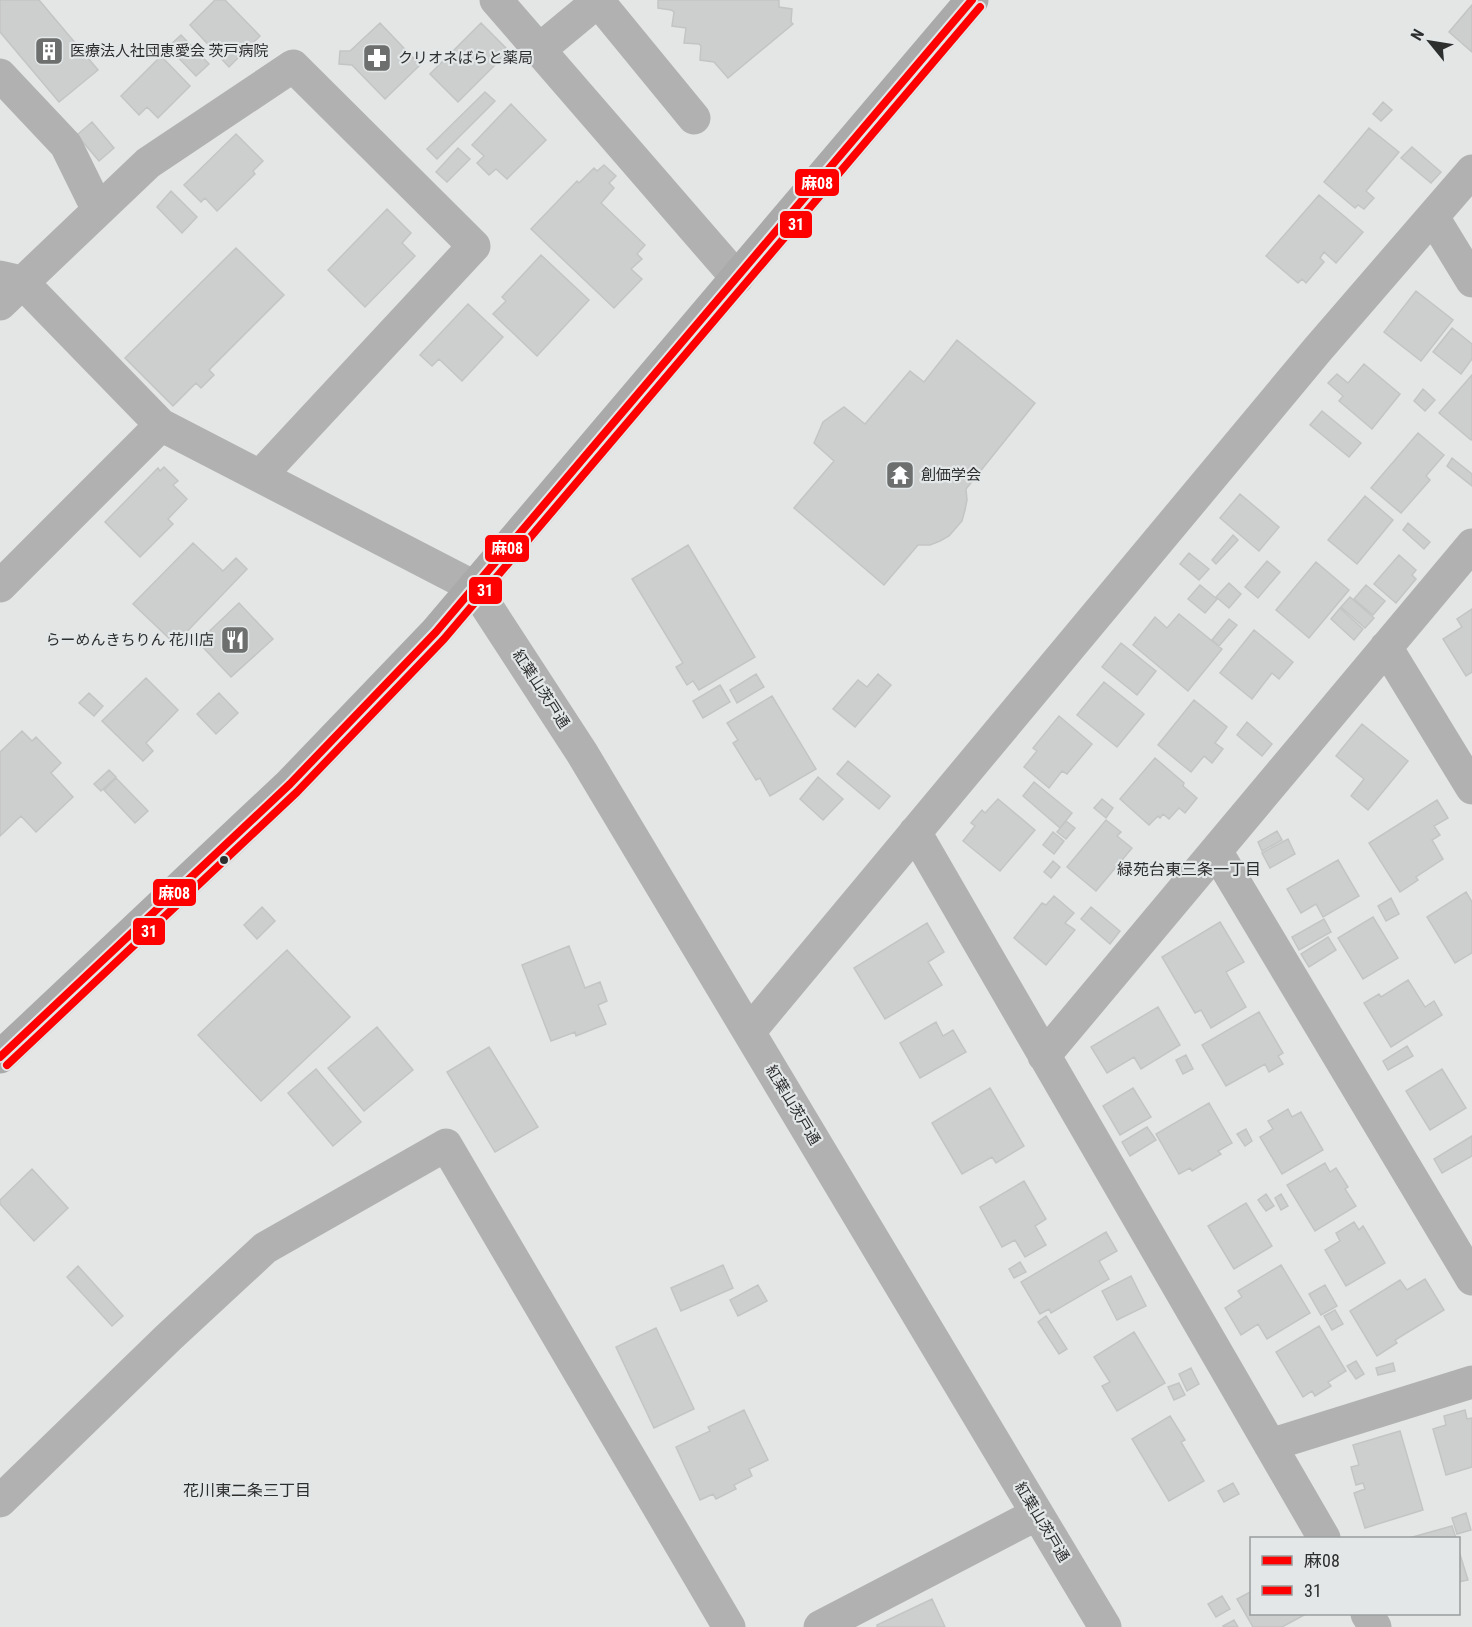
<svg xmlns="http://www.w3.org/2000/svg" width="1472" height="1627" font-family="'Roboto Condensed','Noto Sans JP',sans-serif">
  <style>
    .building { fill: #cdcfcf; stroke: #c3c5c4; stroke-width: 1.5 }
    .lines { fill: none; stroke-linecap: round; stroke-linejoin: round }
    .minor { stroke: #b1b1b1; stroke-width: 33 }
    .major { stroke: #aaa; stroke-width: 33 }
    .bus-1-casing { stroke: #e3e7e7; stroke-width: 12 }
    .bus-2-casing { stroke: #e3e7e7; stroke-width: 12 }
    .bus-1 { stroke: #f00; stroke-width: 8 }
    .bus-2 { stroke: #f00; stroke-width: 8 }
    .bus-dot { fill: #2d2e2e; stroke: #e3e7e7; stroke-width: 2 }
    .labels { text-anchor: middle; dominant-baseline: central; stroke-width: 4.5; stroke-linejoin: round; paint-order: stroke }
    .poi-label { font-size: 15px; fill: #2d2e2e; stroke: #e3e7e7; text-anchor: start }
    .street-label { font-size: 15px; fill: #2d2e2e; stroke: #e3e7e7 }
    .neighbourhood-label { font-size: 16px; fill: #2d2e2e; stroke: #e3e7e7 }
    .line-badge { stroke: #e3e7e7; stroke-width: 2 }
    .badge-label { font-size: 16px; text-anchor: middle; font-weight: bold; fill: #fff }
  </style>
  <rect width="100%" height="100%" fill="#e4e6e6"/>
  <path class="building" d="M 0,0 L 39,0 L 98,70 L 59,102 L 0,32 Z
    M 215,0 L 225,0 L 260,36 L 229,67 L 190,25 Z
    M 658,0 L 779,0 L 779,7 L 792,9 L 791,22 L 793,24 L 728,78 L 714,62 L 700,60 L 701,46 L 699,44 L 684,43 L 686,28 L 672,26 L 674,12 L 671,10 L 658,8 Z
    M 1472,5 L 1472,52 L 1449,32 Z
    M 380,23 L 420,65 L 385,99 L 352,65 L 339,64 L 340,51 L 350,51 Z
    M 481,23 L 509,51 L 458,102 L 430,74 Z
    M 181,35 L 209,64 L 196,76 L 168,47 Z
    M 161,56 L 190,86 L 158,118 L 147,107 L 139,115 L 121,96 Z
    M 485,92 L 495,101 L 437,159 L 427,149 Z
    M 1383,102 L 1392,110 L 1381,121 L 1373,114 Z
    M 511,104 L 546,140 L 507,179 L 496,169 L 489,175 L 477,163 L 484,156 L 472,145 Z
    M 92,122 L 114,148 L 99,161 L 77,135 Z
    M 1369,128 L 1399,152 L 1366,191 L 1374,198 L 1364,209 L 1358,205 L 1355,208 L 1324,182 Z
    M 236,134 L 263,161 L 253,171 L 255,174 L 217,211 L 205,198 L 201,202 L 184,185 Z
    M 1412,147 L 1441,172 L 1431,183 L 1401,158 Z
    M 458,148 L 470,159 L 447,182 L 436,172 Z
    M 604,165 L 616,176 L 609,183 L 614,188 L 601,203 L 645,245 L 637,254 L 642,259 L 631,269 L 642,279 L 614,308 L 531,229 L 577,181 L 579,183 L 594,168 L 597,171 Z
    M 171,191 L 197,217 L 182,233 L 157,207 Z
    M 1319,195 L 1363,232 L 1336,263 L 1324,252 L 1320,258 L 1324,262 L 1306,283 L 1302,279 L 1298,283 L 1266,256 Z
    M 387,209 L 411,233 L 402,243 L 415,256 L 365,307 L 328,270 Z
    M 236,248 L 284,295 L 209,370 L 214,375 L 201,388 L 196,383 L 173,406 L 125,358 Z
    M 541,255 L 589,300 L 537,356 L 493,314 L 506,301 L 502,297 Z
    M 1416,291 L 1453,320 L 1421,361 L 1384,332 Z
    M 468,304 L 503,337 L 462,381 L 439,359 L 432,366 L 420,355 Z
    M 1452,328 L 1472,344 L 1472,359 L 1461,374 L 1433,352 Z
    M 957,340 L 1035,403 L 966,489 L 967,500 L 965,510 L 962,521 L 955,529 L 949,536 L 940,541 L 930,545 L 918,545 L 884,585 L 794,508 L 834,461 L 814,443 L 823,422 L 844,407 L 865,424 L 910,371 L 924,382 Z
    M 1364,364 L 1400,394 L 1372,429 L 1339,401 L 1343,396 L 1328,383 L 1337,374 L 1348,383 Z
    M 1472,375 L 1472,439 L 1471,440 L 1439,413 Z
    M 1423,389 L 1435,400 L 1425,411 L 1414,401 Z
    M 1322,411 L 1361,443 L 1349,457 L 1310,425 Z
    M 1418,433 L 1444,455 L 1426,476 L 1430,480 L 1401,513 L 1371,488 Z
    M 1452,458 L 1472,474 L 1472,486 L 1447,466 Z
    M 164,467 L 178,481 L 173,485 L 187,499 L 168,519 L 173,524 L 140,557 L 105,522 L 158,468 L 160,471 Z
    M 1240,494 L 1279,527 L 1259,551 L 1220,518 Z
    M 1365,496 L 1393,520 L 1357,564 L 1328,540 Z
    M 1408,523 L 1430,542 L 1424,549 L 1403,530 Z
    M 1233,535 L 1238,540 L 1216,564 L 1212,560 Z
    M 193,543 L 223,571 L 236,558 L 247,569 L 175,644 L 133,604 Z
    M 688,545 L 755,657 L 699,690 L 693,681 L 687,685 L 676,667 L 683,663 L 632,579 Z
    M 1189,553 L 1209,569 L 1199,580 L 1180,564 Z
    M 1399,555 L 1416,570 L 1412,575 L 1416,579 L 1396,603 L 1374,584 Z
    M 1267,561 L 1280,572 L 1258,598 L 1245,587 Z
    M 1316,562 L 1349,590 L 1309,638 L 1276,610 Z
    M 1229,583 L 1241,594 L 1229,608 L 1216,597 Z
    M 1200,585 L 1217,599 L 1205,613 L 1188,599 Z
    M 1366,585 L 1385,601 L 1373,615 L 1354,599 Z
    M 1350,597 L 1374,618 L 1365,628 L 1341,607 Z
    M 239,603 L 273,639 L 231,677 L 198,642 Z
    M 1340,608 L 1363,629 L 1354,640 L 1331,619 Z
    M 1472,609 L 1472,672 L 1466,676 L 1443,639 L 1462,627 L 1457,619 Z
    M 1179,614 L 1222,649 L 1188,691 L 1133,645 L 1155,617 L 1167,628 Z
    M 1229,619 L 1237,625 L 1219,646 L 1212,640 Z
    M 1254,630 L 1293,662 L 1279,679 L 1272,673 L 1252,699 L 1220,673 Z
    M 1121,643 L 1156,671 L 1137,695 L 1102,667 Z
    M 756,674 L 764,687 L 737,703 L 730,690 Z
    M 878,674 L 891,685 L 855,727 L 833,709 L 858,680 L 867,687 Z
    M 146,678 L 178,710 L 146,743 L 153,751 L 143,761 L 102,721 Z
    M 1104,682 L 1144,714 L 1117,747 L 1077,715 Z
    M 720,685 L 730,702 L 703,718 L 693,701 Z
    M 89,693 L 103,706 L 94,716 L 79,703 Z
    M 219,693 L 238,713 L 216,734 L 197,714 Z
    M 772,696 L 816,769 L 770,796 L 760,778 L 756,780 L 733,743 L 738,740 L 727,723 Z
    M 1194,700 L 1227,727 L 1215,743 L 1223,749 L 1212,763 L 1204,756 L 1191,772 L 1158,745 Z
    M 1059,716 L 1092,744 L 1067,774 L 1062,771 L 1049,788 L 1024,767 L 1037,751 L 1033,748 Z
    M 1247,722 L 1272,744 L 1262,756 L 1237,735 Z
    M 1362,724 L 1408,761 L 1368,810 L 1351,796 L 1364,779 L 1336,756 Z
    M 22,731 L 32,741 L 36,737 L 61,763 L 51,773 L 73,797 L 36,832 L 21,816 L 0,836 L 0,752 Z
    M 1155,758 L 1184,783 L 1183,786 L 1197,798 L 1185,813 L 1179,808 L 1169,819 L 1163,814 L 1160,818 L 1158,816 L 1149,825 L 1120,799 Z
    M 848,761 L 890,796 L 879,809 L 837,774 Z
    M 109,770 L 116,777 L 101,791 L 94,784 Z
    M 818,777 L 843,799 L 823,820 L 800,799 Z
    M 116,778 L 148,811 L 135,823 L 104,790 Z
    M 1034,782 L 1072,813 L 1060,828 L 1023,796 Z
    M 998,799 L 1035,830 L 1000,871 L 963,841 L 975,826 L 971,823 L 982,810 L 985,813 Z
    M 1102,799 L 1113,808 L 1106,818 L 1094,808 Z
    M 1437,800 L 1448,818 L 1434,826 L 1440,835 L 1432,840 L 1443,859 L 1416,877 L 1418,880 L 1400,892 L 1369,843 Z
    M 1106,820 L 1121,832 L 1117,836 L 1132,848 L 1096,891 L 1067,867 Z
    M 1066,821 L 1075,828 L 1066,839 L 1057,832 Z
    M 1277,831 L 1282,840 L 1262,851 L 1258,842 Z
    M 1053,832 L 1064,841 L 1054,854 L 1043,845 Z
    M 1288,839 L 1295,854 L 1270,868 L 1262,853 Z
    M 1338,860 L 1359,896 L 1323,917 L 1316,904 L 1301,913 L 1287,889 Z
    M 1053,861 L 1060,867 L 1051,878 L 1044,872 Z
    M 1466,892 L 1472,902 L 1472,953 L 1455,963 L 1427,917 Z
    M 1054,896 L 1074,913 L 1065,923 L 1075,930 L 1046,965 L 1014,938 L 1042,903 L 1046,905 Z
    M 1391,898 L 1399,914 L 1386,921 L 1378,906 Z
    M 262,907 L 275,921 L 257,939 L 244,925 Z
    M 1091,907 L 1120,931 L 1110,944 L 1081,919 Z
    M 1373,917 L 1398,958 L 1363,979 L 1338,938 Z
    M 1324,919 L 1331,932 L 1299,950 L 1292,937 Z
    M 1220,922 L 1244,962 L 1226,972 L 1246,1007 L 1211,1028 L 1201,1010 L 1195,1013 L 1162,957 Z
    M 927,923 L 944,952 L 928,962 L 942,985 L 885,1019 L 854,968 Z
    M 1328,937 L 1336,950 L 1309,967 L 1301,954 Z
    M 569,946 L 585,988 L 600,982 L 607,1001 L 598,1005 L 606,1024 L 576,1036 L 575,1032 L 551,1041 L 522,965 Z
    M 287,950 L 350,1017 L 261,1101 L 198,1035 Z
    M 1408,980 L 1425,1007 L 1434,1001 L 1442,1015 L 1391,1047 L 1364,1003 L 1379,994 L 1381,997 Z
    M 1158,1007 L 1180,1045 L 1141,1069 L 1134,1057 L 1107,1073 L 1091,1047 Z
    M 1259,1012 L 1283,1053 L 1278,1056 L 1283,1064 L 1269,1072 L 1265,1064 L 1226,1086 L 1202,1045 Z
    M 936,1022 L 943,1036 L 953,1030 L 966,1052 L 920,1078 L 900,1043 Z
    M 377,1027 L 413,1070 L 364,1111 L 328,1068 Z
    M 1407,1046 L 1413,1056 L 1388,1070 L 1383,1061 Z
    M 489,1047 L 538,1127 L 495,1152 L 447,1072 Z
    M 1186,1055 L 1193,1069 L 1183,1074 L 1176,1060 Z
    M 316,1069 L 361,1122 L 333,1146 L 288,1093 Z
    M 1442,1069 L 1466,1108 L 1430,1130 L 1406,1091 Z
    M 990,1088 L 1024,1146 L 996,1163 L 992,1157 L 962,1174 L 932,1123 Z
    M 1133,1088 L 1151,1117 L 1120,1135 L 1103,1106 Z
    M 1209,1103 L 1232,1143 L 1218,1151 L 1221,1154 L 1192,1171 L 1190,1168 L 1179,1174 L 1156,1134 Z
    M 1288,1109 L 1292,1117 L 1301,1112 L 1323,1150 L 1282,1174 L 1260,1137 L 1273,1129 L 1268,1121 Z
    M 1147,1127 L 1156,1140 L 1130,1156 L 1122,1142 Z
    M 1246,1129 L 1252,1141 L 1245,1146 L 1237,1134 Z
    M 1472,1136 L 1472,1156 L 1442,1173 L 1434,1159 Z
    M 1325,1163 L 1330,1172 L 1336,1168 L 1348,1187 L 1345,1189 L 1356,1206 L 1315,1231 L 1287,1185 Z
    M 32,1169 L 68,1208 L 34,1241 L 0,1204 L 0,1200 Z
    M 1024,1181 L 1046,1219 L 1035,1226 L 1046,1245 L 1025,1257 L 1015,1240 L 1002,1247 L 980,1207 Z
    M 1266,1194 L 1274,1206 L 1266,1211 L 1258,1200 Z
    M 1281,1194 L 1288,1206 L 1281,1210 L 1275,1198 Z
    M 1246,1203 L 1272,1246 L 1234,1269 L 1208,1226 Z
    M 1354,1222 L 1359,1230 L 1363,1226 L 1385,1263 L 1346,1286 L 1325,1250 L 1340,1241 L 1336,1233 Z
    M 1106,1232 L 1117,1251 L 1099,1261 L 1109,1279 L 1051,1313 L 1049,1309 L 1040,1314 L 1021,1282 Z
    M 1020,1262 L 1026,1272 L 1014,1278 L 1009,1269 Z
    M 723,1265 L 733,1288 L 681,1311 L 671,1288 Z
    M 1281,1265 L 1310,1313 L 1267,1339 L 1258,1324 L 1241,1335 L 1225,1308 L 1242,1297 L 1238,1291 Z
    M 78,1266 L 123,1316 L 112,1326 L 67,1277 Z
    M 1131,1276 L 1146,1306 L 1117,1320 L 1102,1291 Z
    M 1425,1279 L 1444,1310 L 1395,1340 L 1397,1343 L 1377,1356 L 1350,1311 L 1400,1280 L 1407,1290 Z
    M 758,1285 L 767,1301 L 738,1316 L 730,1300 Z
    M 1325,1285 L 1337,1306 L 1321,1315 L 1309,1294 Z
    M 1335,1310 L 1343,1324 L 1332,1330 L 1324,1316 Z
    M 1046,1316 L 1067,1349 L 1059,1354 L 1038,1322 Z
    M 1319,1326 L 1346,1371 L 1328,1382 L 1331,1386 L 1315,1396 L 1312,1391 L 1303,1397 L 1276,1352 Z
    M 656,1328 L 694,1409 L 654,1428 L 616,1347 Z
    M 1134,1332 L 1165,1383 L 1117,1411 L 1102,1386 L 1110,1382 L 1094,1357 Z
    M 1356,1361 L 1364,1374 L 1356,1379 L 1347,1366 Z
    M 1393,1363 L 1395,1371 L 1378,1375 L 1376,1368 Z
    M 1191,1368 L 1199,1384 L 1187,1391 L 1179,1374 Z
    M 1179,1383 L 1185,1395 L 1174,1400 L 1168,1387 Z
    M 744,1410 L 768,1460 L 749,1469 L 752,1476 L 734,1485 L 736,1489 L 716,1499 L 713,1494 L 700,1500 L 676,1447 L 710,1431 L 708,1427 Z
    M 1465,1410 L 1467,1419 L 1472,1418 L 1472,1467 L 1446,1475 L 1433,1429 L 1446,1425 L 1444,1416 Z
    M 1170,1416 L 1185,1440 L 1181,1442 L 1204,1481 L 1169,1501 L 1132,1439 Z
    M 1400,1431 L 1423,1510 L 1365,1528 L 1354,1493 L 1365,1489 L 1363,1483 L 1356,1485 L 1351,1467 L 1359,1465 L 1353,1445 Z
    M 1233,1483 L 1239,1494 L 1224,1502 L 1218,1491 Z
    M 1466,1513 L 1471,1530 L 1457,1534 L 1452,1518 Z
    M 1452,1526 L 1456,1538 L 1409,1538 Z
    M 1458,1548 L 1468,1580 L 1458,1582 Z
    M 1252,1591 L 1252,1614 L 1306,1614 L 1282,1627 L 1253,1627 L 1237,1599 Z
    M 1222,1596 L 1230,1609 L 1216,1617 L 1208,1604 Z
    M 932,1599 L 945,1627 L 877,1627 L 877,1625 Z
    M 1234,1620 L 1238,1627 L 1223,1627 L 1223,1626 Z"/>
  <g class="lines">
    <path class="minor" d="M 496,0 L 737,278
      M 539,50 L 598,1 L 694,118
      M 0,75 L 66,145 L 98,210
      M 1433,217 L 1472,281
      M 0,277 L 22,282 L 161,425 L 474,587 L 582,753 L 1105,1627
      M 0,304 L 148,163 L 293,66 L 474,246 L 260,476
      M 0,586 L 161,425
      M 1386,647 L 1472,788
      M 915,832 L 1324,1538
      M 1216,851 L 1472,1279
      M 749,1032 L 1318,349 L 1472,171
      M 1044,1056 L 1472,545
      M 1270,1445 L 1472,1382
      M 0,1501 L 169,1337 L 265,1248 L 446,1145 L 729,1627
      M 1367,1614 L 1375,1627
      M 820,1627 L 1037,1514"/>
    <path class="major" d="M 0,1057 L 290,784 L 436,632 L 972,0"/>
    <g class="bus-1-casing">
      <path id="bus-1" d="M 0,1057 L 290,784 L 436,632 L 972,0"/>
    </g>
    <g class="bus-2-casing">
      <path id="bus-2" d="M 7,1065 L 297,792 L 444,639 L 980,7"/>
    </g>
    <use href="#bus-1" class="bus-1"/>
    <use href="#bus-2" class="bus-2"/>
  </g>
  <defs>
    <g id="building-square" transform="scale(1.5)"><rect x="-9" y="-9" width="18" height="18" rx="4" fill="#6d6e6e" stroke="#e3e7e7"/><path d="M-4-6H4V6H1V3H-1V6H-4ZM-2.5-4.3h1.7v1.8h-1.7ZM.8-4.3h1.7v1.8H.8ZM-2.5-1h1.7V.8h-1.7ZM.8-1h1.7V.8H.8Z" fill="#fff"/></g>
    <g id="pharmacy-square" transform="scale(1.5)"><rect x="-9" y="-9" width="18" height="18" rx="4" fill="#6d6e6e" stroke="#e3e7e7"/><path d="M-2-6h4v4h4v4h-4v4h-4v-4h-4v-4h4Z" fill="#fff"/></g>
    <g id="temple-square" transform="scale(1.5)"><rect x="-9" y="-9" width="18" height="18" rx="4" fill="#6d6e6e" stroke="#e3e7e7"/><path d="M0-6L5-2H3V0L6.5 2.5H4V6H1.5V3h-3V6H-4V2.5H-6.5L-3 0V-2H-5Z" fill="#fff"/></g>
    <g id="restaurant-square" transform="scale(1.5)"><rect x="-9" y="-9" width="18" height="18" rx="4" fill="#6d6e6e" stroke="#e3e7e7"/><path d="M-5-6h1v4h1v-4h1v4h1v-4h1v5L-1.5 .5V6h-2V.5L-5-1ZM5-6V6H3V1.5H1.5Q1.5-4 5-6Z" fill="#fff"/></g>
  </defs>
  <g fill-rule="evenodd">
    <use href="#building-square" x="49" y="51"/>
    <use href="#pharmacy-square" x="377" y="58"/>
    <use href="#temple-square" x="900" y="475"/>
    <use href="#restaurant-square" x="235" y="640"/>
  </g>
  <circle class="bus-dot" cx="224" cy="860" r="5"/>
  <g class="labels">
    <g class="poi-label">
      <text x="70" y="51">医療法人社団恵愛会 茨戸病院</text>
      <text x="398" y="58">クリオネばらと薬局</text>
      <text x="921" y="475">創価学会</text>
      <text x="214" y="640" text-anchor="end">らーめんきちりん 花川店</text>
    </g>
    <g class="street-label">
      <text transform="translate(541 689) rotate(57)">紅葉山茨戸通</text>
      <text transform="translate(793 1105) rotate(59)">紅葉山茨戸通</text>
      <text transform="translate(1042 1522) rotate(59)">紅葉山茨戸通</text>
    </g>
    <g class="neighbourhood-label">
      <text x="1189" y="869">緑苑台東三条一丁目</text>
      <text x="247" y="1490">花川東二条三丁目</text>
    </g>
  </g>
  <g class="line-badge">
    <rect x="794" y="168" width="46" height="29" rx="6" fill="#f00"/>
    <rect x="779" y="210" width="34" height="29" rx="6" fill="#f00"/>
    <rect x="484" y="534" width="46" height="29" rx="6" fill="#f00"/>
    <rect x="468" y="576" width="35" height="29" rx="6" fill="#f00"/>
    <rect x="152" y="878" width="45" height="29" rx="6" fill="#f00"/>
    <rect x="132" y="917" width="34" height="29" rx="6" fill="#f00"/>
  </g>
  <g class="badge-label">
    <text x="817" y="189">麻08</text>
    <text x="796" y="230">31</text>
    <text x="507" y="554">麻08</text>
    <text x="485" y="596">31</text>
    <text x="174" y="899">麻08</text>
    <text x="149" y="937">31</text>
  </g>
  <rect x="1250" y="1537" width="210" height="78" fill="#e3e7e7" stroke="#9a9d9d" stroke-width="1.5"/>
  <rect x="1262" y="1556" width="30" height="9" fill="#ff0000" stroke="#9a9d9d" stroke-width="1.5"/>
  <text x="1304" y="1567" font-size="18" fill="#2d2e2e">麻08</text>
  <rect x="1262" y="1586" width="30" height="9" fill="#ff0000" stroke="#9a9d9d" stroke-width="1.5"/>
  <text x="1304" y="1597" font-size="18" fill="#2d2e2e">31</text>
  <g transform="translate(1430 42) rotate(300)" stroke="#e3e7e7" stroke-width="4.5" paint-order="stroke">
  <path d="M0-4.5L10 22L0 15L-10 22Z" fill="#2d2e2e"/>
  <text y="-9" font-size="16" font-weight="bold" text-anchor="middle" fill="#2d2e2e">N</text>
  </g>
</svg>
